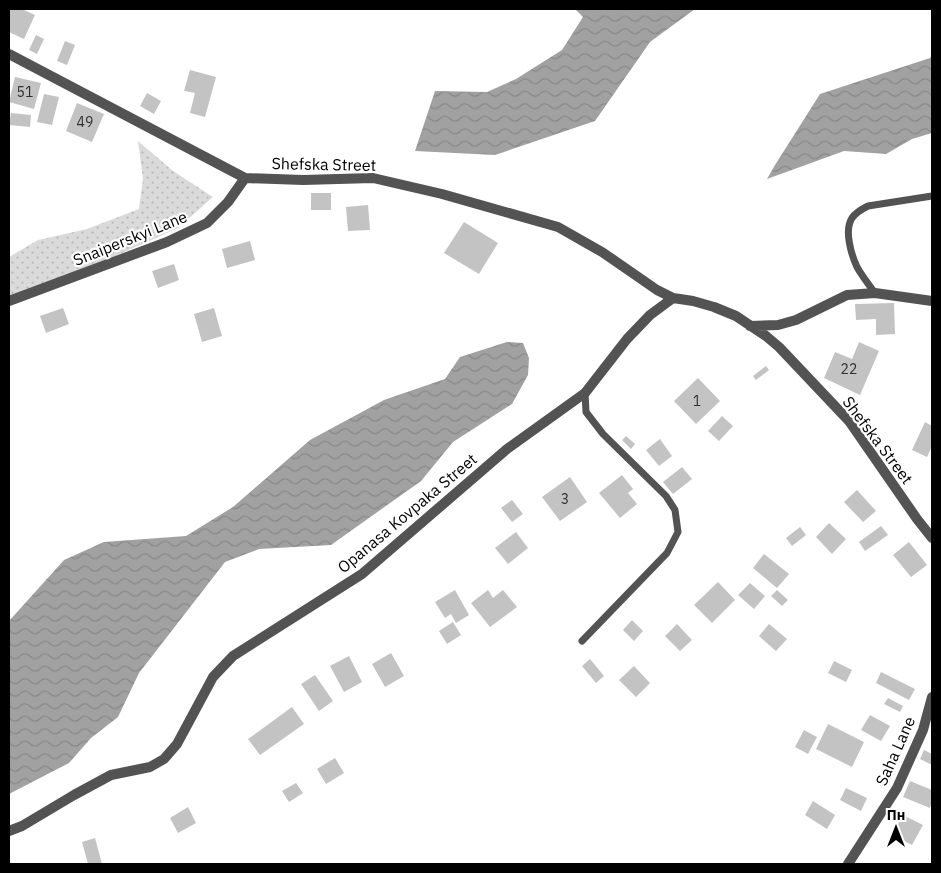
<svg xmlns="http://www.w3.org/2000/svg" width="941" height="873" font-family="'IBM Plex Sans',sans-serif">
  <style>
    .grass { fill: url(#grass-dots) }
    .water { fill: url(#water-waves) }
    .building { fill: #c3c3c3 }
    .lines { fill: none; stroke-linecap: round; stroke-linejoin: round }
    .lane { stroke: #535353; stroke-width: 7 }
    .street { stroke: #535353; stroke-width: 10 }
    .labels { text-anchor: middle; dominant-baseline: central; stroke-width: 4.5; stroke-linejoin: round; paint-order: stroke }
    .number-label { font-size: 14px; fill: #313131 }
    .street-label { font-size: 16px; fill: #000; stroke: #fff }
  </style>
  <defs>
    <pattern id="grass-dots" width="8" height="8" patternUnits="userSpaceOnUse" patternTransform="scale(1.25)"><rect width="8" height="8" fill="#dadada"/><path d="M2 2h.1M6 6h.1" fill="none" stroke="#b9b9b9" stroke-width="1.8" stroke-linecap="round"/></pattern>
    <pattern id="water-waves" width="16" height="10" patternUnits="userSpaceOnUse" patternTransform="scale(1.25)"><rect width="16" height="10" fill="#a1a1a1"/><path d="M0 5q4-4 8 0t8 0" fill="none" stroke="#898989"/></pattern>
  </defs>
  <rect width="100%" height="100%" fill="#fff"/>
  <path class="grass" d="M 138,141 L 173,171 L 213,197 L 178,228 L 93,266 L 9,298 L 9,257 L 38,240 L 87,229 L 139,209 L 143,179 Z"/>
  <path class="water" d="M 575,9 L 695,9 L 650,42 L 595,121 L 495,155 L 415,151 L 435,91 L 487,92 L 516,79 L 562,50 L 583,17 Z
    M 932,55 L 932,133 L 912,139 L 886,154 L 844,151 L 767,179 L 775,165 L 820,94 L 930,58 Z
    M 507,342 L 523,343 L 529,358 L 528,375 L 512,404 L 453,442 L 421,481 L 331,545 L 259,549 L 225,562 L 139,673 L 118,717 L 91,738 L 69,763 L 9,794 L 9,621 L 64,560 L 104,542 L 186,536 L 233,507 L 310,440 L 384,400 L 445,379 L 460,357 Z"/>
  <path class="building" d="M 9,9 L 22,9 L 35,15 L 24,39 L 9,32 Z
    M 36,35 L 44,39 L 37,54 L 29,50 Z
    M 65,41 L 75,45 L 67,65 L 57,61 Z
    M 190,70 L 216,77 L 205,117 L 190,113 L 195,93 L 184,91 Z
    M 15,77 L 41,83 L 34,109 L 9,102 Z
    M 147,93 L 161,101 L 154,114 L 140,106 Z
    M 44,94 L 59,97 L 52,125 L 37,122 Z
    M 77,103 L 104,114 L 92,142 L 66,131 Z
    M 11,113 L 31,115 L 30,127 L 9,125 Z
    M 311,193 L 331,193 L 331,210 L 311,210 Z
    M 368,205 L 370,230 L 348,231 L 346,207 Z
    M 464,222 L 498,243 L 479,274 L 444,253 Z
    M 250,241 L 255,260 L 227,268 L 222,249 Z
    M 174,264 L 179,280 L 158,288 L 152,271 Z
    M 894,303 L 895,334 L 876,335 L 876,319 L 856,320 L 855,304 Z
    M 63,308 L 69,324 L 46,333 L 40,316 Z
    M 214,308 L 222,336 L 202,342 L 194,314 Z
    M 859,342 L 879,351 L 860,395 L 824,378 L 835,352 L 852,359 Z
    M 766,366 L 769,370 L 756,380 L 753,376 Z
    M 698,378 L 720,401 L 696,424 L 674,401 Z
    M 722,416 L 733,426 L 719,441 L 708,431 Z
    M 925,422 L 932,426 L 932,446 L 927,457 L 912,450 Z
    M 626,436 L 635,444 L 631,449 L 622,440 Z
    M 660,439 L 672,456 L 659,466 L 646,450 Z
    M 682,467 L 692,479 L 673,494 L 663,482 Z
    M 622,475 L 633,489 L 628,493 L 637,504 L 620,518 L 599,493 Z
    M 570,477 L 587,502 L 560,521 L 542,497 Z
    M 857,490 L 876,511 L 863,522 L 844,502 Z
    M 512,500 L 523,514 L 512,522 L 501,508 Z
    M 829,523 L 846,539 L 832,554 L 816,537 Z
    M 881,526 L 888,535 L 865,551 L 859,542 Z
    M 800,527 L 806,535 L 792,546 L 786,538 Z
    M 516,532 L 528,548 L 508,564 L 495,548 Z
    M 909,542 L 927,565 L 911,577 L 893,555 Z
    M 764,554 L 789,574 L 777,588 L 753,568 Z
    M 718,582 L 735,600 L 712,623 L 694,605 Z
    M 750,583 L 765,596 L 754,609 L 738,595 Z
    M 455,590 L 469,615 L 456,623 L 451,614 L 445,618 L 435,602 Z
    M 488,590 L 493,598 L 503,590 L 517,607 L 490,627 L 471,603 Z
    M 777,590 L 788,600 L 782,606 L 771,596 Z
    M 632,620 L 643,631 L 634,641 L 623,630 Z
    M 453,622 L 461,635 L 447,644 L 439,631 Z
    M 677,624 L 692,640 L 680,651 L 665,636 Z
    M 769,624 L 787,639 L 776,651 L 759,636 Z
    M 391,653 L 404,676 L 385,687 L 372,664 Z
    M 349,656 L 362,682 L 344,692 L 330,666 Z
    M 590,659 L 604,676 L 596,683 L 582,666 Z
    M 834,661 L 852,670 L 846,682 L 828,673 Z
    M 634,666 L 650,683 L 636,697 L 619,680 Z
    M 881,672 L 915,689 L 909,700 L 876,683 Z
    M 315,675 L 333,701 L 319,711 L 301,684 Z
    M 888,698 L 903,706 L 900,712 L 884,704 Z
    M 292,707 L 304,724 L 260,755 L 248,739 Z
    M 870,715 L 890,726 L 881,741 L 861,730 Z
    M 828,724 L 864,742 L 852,767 L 816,749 Z
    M 804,730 L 817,737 L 808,754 L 795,747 Z
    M 924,750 L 932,754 L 932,765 L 920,759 Z
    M 335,758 L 344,773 L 326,784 L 317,769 Z
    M 910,781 L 932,790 L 932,802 L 930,808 L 903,797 Z
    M 296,783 L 303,793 L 289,802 L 282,791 Z
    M 846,788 L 867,798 L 861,811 L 840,800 Z
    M 813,801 L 835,815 L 827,829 L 805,815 Z
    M 188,807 L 196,823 L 178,833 L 170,818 Z
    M 903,815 L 923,825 L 912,845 L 892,835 Z
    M 95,838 L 102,864 L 88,864 L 82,842 Z"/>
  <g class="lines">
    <path class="lane" d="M 875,293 C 869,285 862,276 857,267 C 851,254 844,230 852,218 C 856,212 862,209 868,206 L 932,196
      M 582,641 L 667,553 L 678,532 L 675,510 L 666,496 L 603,434 L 586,412 L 585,393"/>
    <path class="street" d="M 9,54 L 245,178 L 303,180 L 373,178 L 442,194 L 558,227 L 602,252 L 657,290 L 673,298 L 693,301 L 714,307 L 736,316 L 766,336 L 779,347 L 849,421 L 917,519 L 932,538
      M 9,301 L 167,242 L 207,223 L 228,202 L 245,178
      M 750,326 L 778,325 L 796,320 L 847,295 L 875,293 L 932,301
      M 9,831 L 22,826 L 74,795 L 111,775 L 150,767 L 164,759 L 177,744 L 213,677 L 233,656 L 362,574 L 507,449 L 585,393 L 627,339 L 650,315 L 673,298
      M 848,864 L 897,788 L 923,730 L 932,697"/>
  </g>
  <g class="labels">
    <g class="number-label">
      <text x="25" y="92">51</text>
      <text x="85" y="122">49</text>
      <text x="849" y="369">22</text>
      <text x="697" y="401">1</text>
      <text x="565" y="499">3</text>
    </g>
    <g class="street-label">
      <text transform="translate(324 164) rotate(1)">Shefska Street</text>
      <text transform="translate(130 238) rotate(-22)">Snaiperskyi Lane</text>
      <text transform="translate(878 440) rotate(53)">Shefska Street</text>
      <text transform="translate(407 513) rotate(-40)">Opanasa Kovpaka Street</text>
      <text transform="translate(895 751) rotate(-66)">Saha Lane</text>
    </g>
  </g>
  <rect width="941" height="873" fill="none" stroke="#000000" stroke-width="20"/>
  <g transform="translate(896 828)" stroke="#ffffff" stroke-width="4" paint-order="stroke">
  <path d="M0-4L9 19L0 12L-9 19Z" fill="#000000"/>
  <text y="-8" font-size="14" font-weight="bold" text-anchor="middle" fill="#000000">Пн</text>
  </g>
</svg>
